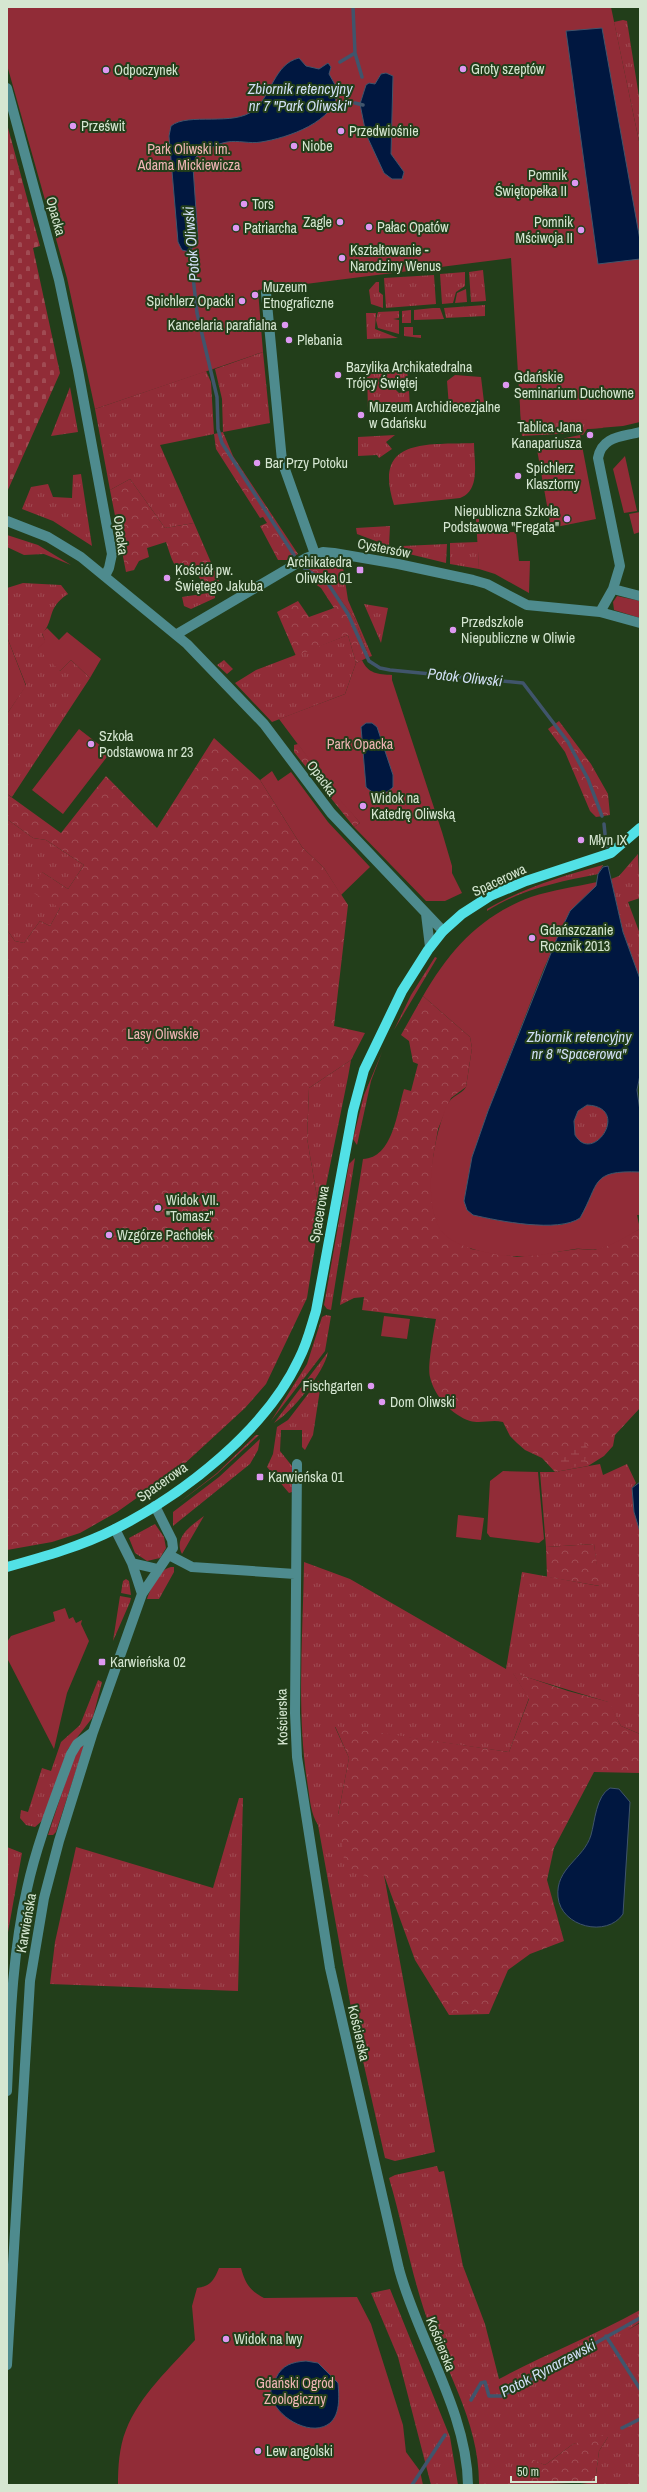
<svg xmlns="http://www.w3.org/2000/svg" width="647" height="2492" font-family="'Archivo Narrow',sans-serif">
  <style>
    .grass { fill: url(#grass-tufts) }
    .forest { fill: url(#forest-crowns) }
    .wetland { fill: url(#wetland-marsh) }
    .cemetery { fill: url(#cemetery-stones) }
    .green { fill: #912c37 }
    .water { fill: #001740; stroke: #40556c; fill-rule: evenodd }
    .lines { fill: none; stroke-linecap: round; stroke-linejoin: round }
    .stream { stroke: #40556c; stroke-width: 3.5 }
    .minor { stroke: #4e8b8e; stroke-width: 10 }
    .major { stroke: #52e1e6; stroke-width: 10 }
    .poi-dot { fill: #de98f2; stroke: #223e1a; stroke-width: 1.5 }
    .labels { text-anchor: middle; dominant-baseline: central; stroke-width: 4; stroke-linejoin: round; paint-order: stroke }
    .poi-label { font-size: 14px; fill: #d5e6d1; stroke: #223e1a; text-anchor: start }
    .park-label { font-size: 14px; fill: #f0b5b5; stroke: #223e1a }
    .street-label { font-size: 14px; fill: #d5e6d1; stroke: #223e1a }
    .water-label { font-size: 15px; font-style: italic; fill: #d0def4; stroke: #223e1a }
  </style>
  <defs>
    <pattern id="grass-tufts" width="24" height="20" patternUnits="userSpaceOnUse"><rect width="24" height="20" fill="#912c37"/><path d="M3 7l-1-3M5 7V3M7 7l1-3M15 17l-1-3M17 17v-4M19 17l1-3" fill="none" stroke="#a04b53"/></pattern>
    <pattern id="forest-crowns" width="20" height="18" patternUnits="userSpaceOnUse"><rect width="20" height="18" fill="#912c37"/><path d="M2 6a3 3 0 1 1 6 0M12 15a3 3 0 1 1 6 0" fill="none" stroke="#a04b53"/></pattern>
    <pattern id="wetland-marsh" width="20" height="14" patternUnits="userSpaceOnUse"><rect width="20" height="14" fill="#912c37"/><path d="M1 5h8M5 5V1M11 12h8M15 12V8" fill="none" stroke="#a04b53"/></pattern>
    <pattern id="cemetery-stones" width="16" height="16" patternUnits="userSpaceOnUse"><rect width="16" height="16" fill="#912c37"/><path d="M2 7V4a2 2 0 0 1 4 0v3zM10 15v-3a2 2 0 0 1 4 0v3z" fill="#a04b53"/></pattern>
  </defs>
  <rect width="100%" height="100%" fill="#223e1a"/>
  <path class="grass" d="M 623,20 L 627,21 L 640,103 L 640,146 L 614,22 Z
    M 483,270 L 486,301 L 471,302 L 469,272 Z
    M 465,272 L 465,286 L 456,292 L 453,303 L 442,304 L 440,274 Z
    M 434,275 L 436,304 L 386,308 L 384,278 Z
    M 376,282 L 379,282 L 379,292 L 383,295 L 383,308 L 371,304 L 369,290 Z
    M 466,289 L 467,302 L 455,303 L 457,293 Z
    M 485,305 L 485,316 L 446,318 L 444,308 Z
    M 433,308 L 440,308 L 444,319 L 414,320 L 414,310 Z
    M 411,310 L 411,323 L 402,323 L 402,311 Z
    M 399,311 L 399,318 L 393,319 L 399,320 L 399,334 L 378,328 L 376,320 L 378,312 Z
    M 366,313 L 376,313 L 375,329 L 398,338 L 367,339 Z
    M 404,327 L 413,327 L 413,335 L 421,335 L 421,338 L 404,336 Z
    M 263,352 L 270,423 L 223,432 L 222,399 L 215,369 Z
    M 407,370 L 408,380 L 398,379 L 394,383 L 394,388 L 399,393 L 409,391 L 410,408 L 368,410 L 367,372 Z
    M 206,371 L 211,382 L 214,434 L 160,445 L 194,523 L 165,528 L 130,479 L 110,490 L 95,409 Z
    M 70,387 L 78,432 L 51,436 Z
    M 582,399 L 603,428 L 587,429 L 583,435 L 576,433 L 522,436 L 520,403 Z
    M 395,435 L 386,442 L 392,449 L 379,458 L 377,455 L 358,456 L 358,437 Z
    M 474,443 C 474,461 481,491 460,498 L 394,505 C 372,437 427,445 474,443 Z
    M 81,474 L 92,546 L 53,521 L 22,509 L 31,487 L 48,484 L 53,497 L 72,498 L 73,475 Z
    M 390,526 L 389,546 L 357,534 L 356,528 Z
    M 7,535 L 38,545 L 71,565 L 44,554 L 24,555 L 7,547 Z
    M 478,542 L 479,569 L 450,564 L 450,543 Z
    M 447,544 L 446,563 L 405,553 L 402,546 Z
    M 317,564 L 343,568 L 348,600 L 372,656 L 369,657 L 354,617 L 320,572 L 309,568 Z
    M 23,583 L 61,585 L 68,594 C 46,608 55,620 42,634 L 60,671 L 71,660 L 90,678 L 12,797 L 7,794 L 7,714 L 26,685 L 7,637 L 7,588 Z
    M 215,592 L 215,598 L 191,609 L 184,606 L 182,597 Z
    M 364,604 L 388,608 L 381,643 Z
    M 348,635 L 356,663 L 345,694 L 272,722 L 235,683 L 256,670 Z
    M 224,660 L 233,669 L 227,674 L 217,665 Z
    M 7,819 L 33,838 L 46,840 L 84,865 L 68,889 L 42,872 L 60,908 L 50,926 L 40,921 L 24,943 L 15,941 L 7,930 Z
    M 638,854 L 640,898 L 628,902 L 640,934 L 640,979 L 623,932 L 611,879 L 619,876 Z
    M 603,865 L 598,874 C 558,882 522,889 487,911 L 487,909 C 524,888 561,876 603,865 Z
    M 435,957 L 437,958 L 394,1030 L 411,995 Z
    M 382,1052 L 371,1081 L 357,1145 L 353,1139 L 364,1095 Z
    M 351,1060 L 348,1077 L 320,1215 L 307,1138 L 309,1088 Z
    M 587,1105 C 632,1107 593,1166 575,1135 L 574,1121 L 578,1111 Z
    M 355,1158 L 331,1310 L 327,1309 L 324,1305 L 349,1164 Z
    M 326,1315 L 331,1316 L 325,1351 L 271,1421 L 307,1364 L 322,1317 Z
    M 328,1352 C 324,1373 292,1412 274,1423 Z
    M 318,1381 L 321,1383 L 313,1435 L 305,1450 L 302,1447 L 302,1430 L 281,1430 L 280,1451 L 292,1466 L 292,1492 L 289,1493 L 267,1467 L 273,1454 L 277,1427 L 288,1420 Z
    M 256,1435 L 259,1435 L 217,1474 L 176,1505 L 217,1473 Z
    M 260,1439 L 258,1450 L 250,1464 L 173,1526 L 173,1512 L 219,1477 Z
    M 600,1464 L 603,1475 L 627,1464 L 636,1483 L 632,1488 L 634,1512 L 640,1532 L 640,1734 L 621,1726 L 608,1702 L 513,1673 L 529,1698 L 509,1752 L 335,1727 L 349,1758 L 338,1815 L 384,1875 L 435,2152 L 395,2161 L 385,2158 L 351,2008 L 318,1825 C 311,1814 310,1801 308,1787 C 296,1714 303,1636 304,1562 L 350,1579 L 506,1669 L 522,1572 L 599,1586 L 594,1544 L 546,1547 L 540,1472 L 555,1472 Z
    M 204,1516 L 182,1554 C 173,1537 192,1525 204,1516 Z
    M 155,1524 L 164,1537 L 166,1548 L 160,1558 L 147,1561 L 135,1553 L 129,1538 Z
    M 171,1567 L 174,1567 L 174,1572 L 159,1599 L 147,1599 C 151,1588 158,1570 171,1567 Z
    M 126,1579 L 129,1581 L 131,1595 L 121,1593 L 123,1581 Z
    M 120,1596 L 131,1598 L 130,1602 L 113,1641 Z
    M 98,1680 L 102,1682 L 93,1717 L 68,1749 L 43,1820 L 35,1827 L 26,1825 L 20,1818 L 21,1810 L 28,1812 L 42,1768 L 51,1771 L 61,1742 L 80,1725 Z
    M 82,1744 L 84,1746 L 56,1832 L 53,1835 L 48,1835 L 73,1759 Z
    M 239,1798 L 243,1798 L 238,1991 L 50,1984 L 55,1942 L 76,1847 L 213,1888 Z
    M 7,1847 L 22,1853 L 7,1938 Z
    M 437,2166 L 439,2172 L 444,2171 L 463,2266 L 485,2324 L 499,2379 C 545,2354 594,2336 640,2310 L 640,2322 L 628,2330 L 640,2323 L 640,2485 L 573,2485 L 595,2482 L 599,2451 L 608,2437 L 573,2444 L 545,2465 L 525,2457 L 525,2485 L 479,2485 C 480,2422 444,2368 424,2310 C 410,2267 402,2222 389,2178 L 395,2175 Z
    M 390,2289 L 450,2437 L 458,2485 L 431,2485 L 398,2357 L 371,2293 Z"/>
  <path class="forest" d="M 223,432 L 233,456 L 298,554 L 287,560 L 278,560 L 260,526 L 267,523 L 263,517 L 260,518 L 216,449 L 214,434 Z
    M 130,479 L 165,528 L 194,523 L 219,581 C 211,591 202,585 198,575 C 175,579 172,559 166,542 L 147,548 L 149,557 L 139,561 L 134,570 L 126,572 L 110,490 Z
    M 309,568 L 320,571 L 354,617 L 369,657 L 356,663 L 348,635 L 296,656 L 277,612 L 298,601 L 309,617 L 334,608 L 321,588 L 301,574 Z
    M 559,721 L 591,764 L 608,794 L 610,815 L 596,817 L 590,811 L 565,752 L 548,729 Z
    M 214,738 L 260,780 L 302,847 L 324,868 L 348,905 L 334,1026 L 365,1033 L 351,1060 L 309,1088 L 307,1138 L 320,1215 L 307,1298 L 266,1384 L 245,1408 L 182,1466 L 117,1512 L 80,1533 L 52,1542 L 7,1550 L 7,930 L 15,941 L 24,943 L 40,921 L 50,926 L 60,908 L 30,891 L 42,872 L 68,889 L 84,865 L 46,840 L 33,838 L 7,819 L 7,794 L 61,833 L 106,776 L 157,828 Z
    M 298,744 L 360,823 L 354,827 L 294,752 L 294,745 Z
    M 423,996 L 470,1037 L 472,1048 L 466,1087 L 451,1098 L 438,1129 L 433,1158 L 432,1196 L 435,1216 L 471,1249 L 517,1257 L 578,1249 L 595,1250 L 640,1229 L 640,1408 L 615,1435 L 613,1446 L 604,1456 L 588,1466 L 555,1472 L 542,1458 L 525,1450 L 517,1443 L 510,1436 L 503,1422 C 491,1419 482,1424 470,1421 C 452,1415 434,1396 430,1377 C 427,1367 434,1331 436,1319 L 362,1310 L 364,1297 L 354,1298 L 340,1305 L 363,1159 C 393,1158 397,1112 404,1089 L 411,1091 L 418,1064 L 413,1062 L 409,1041 L 401,1035 Z
    M 594,1544 L 600,1586 L 547,1577 L 546,1547 Z
    M 512,1672 L 568,1691 L 609,1702 L 621,1726 L 640,1734 L 640,1773 L 594,1772 L 554,1848 L 547,1880 L 564,1941 L 530,1954 L 508,1970 L 489,2014 L 449,2015 L 415,1960 L 384,1875 L 374,1880 L 345,1867 L 338,1815 L 349,1758 L 335,1726 L 509,1752 L 529,1699 Z
    M 602,2435 L 608,2437 L 599,2451 L 595,2482 L 525,2485 L 525,2456 L 545,2465 L 573,2444 Z"/>
  <path class="wetland" d="M 583,1441 L 588,1448 L 584,1465 L 562,1469 L 559,1467 L 558,1463 Z"/>
  <path class="cemetery" d="M 7,124 L 40,246 L 33,248 L 60,373 L 7,492 Z"/>
  <path class="green" d="M 7,7 L 611,7 L 640,146 L 640,422 L 623,426 L 587,429 L 586,419 L 521,423 L 511,258 L 258,290 L 263,352 L 95,409 L 67,278 L 7,65 Z
    M 455,375 L 481,377 L 484,402 L 482,406 L 478,409 L 454,410 L 449,407 L 447,381 Z
    M 580,435 L 596,519 L 551,528 L 536,444 Z
    M 625,456 L 637,511 L 624,513 L 613,469 Z
    M 640,512 L 640,532 L 634,534 L 629,514 Z
    M 476,519 L 479,519 L 479,525 L 491,524 L 491,533 L 516,532 L 519,561 L 530,561 L 529,593 L 495,574 L 479,569 Z
    M 617,596 L 640,601 L 640,618 L 614,610 L 613,602 Z
    M 47,628 L 59,640 L 67,632 L 101,659 L 90,678 L 71,660 L 60,671 L 38,649 L 45,641 L 42,633 Z
    M 7,637 L 26,686 L 7,714 Z
    M 362,660 C 368,674 378,674 392,675 L 392,680 L 442,832 L 452,866 L 452,873 L 462,893 L 445,901 L 426,901 L 354,827 L 360,823 L 335,794 L 279,719 L 345,694 L 356,663 Z
    M 79,729 L 110,753 L 63,814 L 32,790 Z
    M 272,771 L 278,781 L 291,772 L 328,822 L 370,867 L 341,895 L 324,868 L 302,847 L 260,780 Z
    M 597,882 L 596,886 L 570,911 L 544,968 L 488,1111 L 472,1157 L 464,1201 L 490,1219 L 561,1225 L 580,1218 C 600,1183 590,1170 640,1172 L 640,1215 L 637,1215 L 640,1229 C 627,1236 613,1245 599,1249 C 592,1251 583,1248 575,1249 C 559,1251 543,1256 527,1256 C 505,1258 453,1250 440,1229 C 422,1198 434,1136 447,1105 C 452,1095 461,1095 466,1087 L 472,1048 L 470,1037 L 423,996 C 450,950 480,916 531,897 C 552,890 575,887 597,882 Z
    M 384,1316 L 410,1319 L 407,1339 L 381,1336 Z
    M 503,1471 L 538,1472 L 544,1539 L 539,1543 L 490,1537 L 487,1533 L 490,1481 Z
    M 458,1515 L 484,1518 L 481,1540 L 456,1537 Z
    M 65,1608 L 69,1619 L 73,1617 L 76,1623 L 82,1620 L 81,1624 L 89,1641 L 67,1693 L 54,1749 L 7,1658 L 7,1642 L 11,1636 L 55,1621 L 53,1612 Z
    M 219,2268 L 241,2268 C 245,2283 250,2291 264,2298 L 357,2297 L 371,2324 L 403,2425 L 406,2452 L 420,2471 L 423,2485 L 118,2485 C 118,2468 119,2447 126,2430 C 139,2396 171,2367 195,2340 L 192,2306 L 197,2288 C 211,2286 214,2280 219,2268 Z"/>
  <path class="water" d="M 602,28 L 640,240 L 640,259 L 598,264 L 566,31 Z
    M 299,58 L 306,66 L 319,69 L 328,63 L 331,67 L 329,74 L 338,90 C 336,122 287,138 261,142 C 250,144 238,140 227,142 C 216,144 205,150 196,157 L 193,167 L 198,239 L 190,252 L 182,250 L 178,242 L 169,136 L 171,126 C 188,112 234,127 254,110 C 272,95 274,64 299,58 Z
    M 386,73 L 393,76 L 391,154 L 404,172 L 402,179 L 392,179 L 384,173 L 366,134 L 360,104 L 366,85 L 369,83 L 375,84 L 381,74 Z
    M 366,723 L 372,723 L 377,727 L 393,775 L 393,787 C 384,796 375,796 366,787 L 361,727 Z
    M 608,866 L 623,932 L 640,979 L 640,1075 L 637,1090 L 640,1111 L 640,1172 C 590,1170 600,1183 580,1218 C 558,1233 499,1221 473,1215 L 467,1210 L 464,1201 L 472,1157 L 488,1111 L 557,938 L 570,911 L 596,886 L 598,874 L 603,867 ZM 587,1105 C 632,1107 593,1166 575,1135 L 574,1121 L 578,1111 Z
    M 640,1482 L 640,1532 L 634,1512 L 632,1488 Z
    M 610,1788 L 619,1789 L 630,1802 L 623,1914 C 607,1938 561,1927 558,1897 C 555,1868 584,1859 591,1835 C 595,1821 596,1796 610,1788 Z
    M 306,2361 L 318,2363 L 338,2383 C 339,2396 341,2417 327,2425 C 308,2436 275,2416 271,2395 C 270,2390 273,2383 276,2378 C 282,2365 292,2362 306,2361 Z"/>
  <g class="lines">
    <path class="stream" d="M 353,7 L 355,53 L 362,77
      M 340,62 L 355,53
      M 355,103 L 363,105
      M 190,249 L 197,313 L 217,397 L 218,429 L 222,443 L 294,555
      M 305,569 L 327,582 L 348,614 L 369,661 L 380,668 L 390,670 L 523,683 L 568,742 L 588,779 L 602,816
      M 604,824 L 605,834
      M 606,841 L 607,846
      M 606,2336 L 640,2389
      M 471,2400 L 481,2383 L 485,2382 L 489,2396 L 502,2396 L 640,2318
      M 622,2428 L 640,2419
      M 412,2485 L 445,2435"/>
    <path class="minor" d="M 7,88 L 59,280 L 78,370 L 112,554 L 109,568 L 105,576
      M 266,293 L 282,461 L 315,554
      M 7,521 L 48,537 L 81,557 L 187,644 L 264,724 L 331,813 L 443,931
      M 613,589 L 640,596
      M 600,612 L 613,589 L 620,566 L 598,458 C 602,436 622,437 640,432
      M 177,634 L 306,558 L 323,552 L 334,553 L 398,564 L 473,580 L 487,584 L 527,605 L 600,612 L 640,623
      M 426,914 L 430,947
      M 297,1464 L 295,1713 L 297,1757 L 330,1968 L 399,2269 C 418,2340 467,2411 468,2485
      M 115,1529 L 132,1563 L 142,1594
      M 169,1555 L 192,1567 L 295,1574
      M 132,1563 L 158,1569
      M 7,2091 C 10,2024 12,1954 27,1889 C 37,1843 55,1798 71,1754 L 77,1744 L 93,1732
      M 7,2365 L 30,1981 L 44,1898 L 59,1841 L 93,1732 L 142,1594 L 173,1548 L 172,1540 L 155,1506"/>
    <path class="major" d="M 7,1567 C 43,1557 82,1546 115,1529 C 184,1494 266,1430 299,1359 C 307,1344 311,1327 316,1311 L 353,1111 L 364,1070 L 402,991 L 428,950 L 443,931 L 462,914 L 490,896 L 526,881 L 611,853 L 640,828"/>
  </g>
  <g class="poi-dot">
    <circle cx="463" cy="69" r="4"/>
    <circle cx="106" cy="70" r="4"/>
    <circle cx="73" cy="126" r="4"/>
    <circle cx="341" cy="131" r="4"/>
    <circle cx="294" cy="146" r="4"/>
    <circle cx="575" cy="183" r="4"/>
    <circle cx="244" cy="204" r="4"/>
    <circle cx="340" cy="222" r="4"/>
    <circle cx="369" cy="227" r="4"/>
    <circle cx="236" cy="228" r="4"/>
    <circle cx="581" cy="230" r="4"/>
    <circle cx="342" cy="258" r="4"/>
    <circle cx="255" cy="295" r="4"/>
    <circle cx="242" cy="301" r="4"/>
    <circle cx="285" cy="325" r="4"/>
    <circle cx="289" cy="340" r="4"/>
    <circle cx="338" cy="375" r="4"/>
    <circle cx="506" cy="385" r="4"/>
    <circle cx="361" cy="415" r="4"/>
    <circle cx="590" cy="435" r="4"/>
    <circle cx="257" cy="463" r="4"/>
    <circle cx="518" cy="476" r="4"/>
    <circle cx="567" cy="519" r="4"/>
    <rect x="356" y="566" width="8" height="8" rx="2"/>
    <circle cx="167" cy="578" r="4"/>
    <circle cx="453" cy="630" r="4"/>
    <circle cx="91" cy="744" r="4"/>
    <circle cx="363" cy="806" r="4"/>
    <circle cx="581" cy="840" r="4"/>
    <circle cx="532" cy="938" r="4"/>
    <circle cx="158" cy="1208" r="4"/>
    <circle cx="109" cy="1235" r="4"/>
    <circle cx="371" cy="1386" r="4"/>
    <circle cx="382" cy="1402" r="4"/>
    <rect x="256" y="1473" width="8" height="8" rx="2"/>
    <rect x="98" y="1658" width="8" height="8" rx="2"/>
    <circle cx="226" cy="2339" r="4"/>
    <circle cx="258" cy="2451" r="4"/>
  </g>
  <g class="labels">
    <g class="poi-label">
      <text x="471" y="69">Groty szeptów</text>
      <text x="114" y="70">Odpoczynek</text>
      <text x="81" y="126">Prześwit</text>
      <text x="349" y="131">Przedwiośnie</text>
      <text x="302" y="146">Niobe</text>
      <text x="567" y="175" text-anchor="end">Pomnik<tspan x="567" dy="16">Świętopełka II</tspan></text>
      <text x="252" y="204">Tors</text>
      <text x="332" y="222" text-anchor="end">Zagle</text>
      <text x="573" y="222" text-anchor="end">Pomnik<tspan x="573" dy="16">Mściwoja II</tspan></text>
      <text x="377" y="227">Pałac Opatów</text>
      <text x="244" y="228">Patriarcha</text>
      <text x="350" y="250">Kształtowanie -<tspan x="350" dy="16">Narodziny Wenus</tspan></text>
      <text x="263" y="287">Muzeum<tspan x="263" dy="16">Etnograficzne</tspan></text>
      <text x="234" y="301" text-anchor="end">Spichlerz Opacki</text>
      <text x="277" y="325" text-anchor="end">Kancelaria parafialna</text>
      <text x="297" y="340">Plebania</text>
      <text x="346" y="367">Bazylika Archikatedralna<tspan x="346" dy="16">Trójcy Świętej</tspan></text>
      <text x="514" y="377">Gdańskie<tspan x="514" dy="16">Seminarium Duchowne</tspan></text>
      <text x="369" y="407">Muzeum Archidiecezjalne<tspan x="369" dy="16">w Gdańsku</tspan></text>
      <text x="582" y="427" text-anchor="end">Tablica Jana<tspan x="582" dy="16">Kanapariusza</tspan></text>
      <text x="265" y="463">Bar Przy Potoku</text>
      <text x="526" y="468">Spichlerz<tspan x="526" dy="16">Klasztorny</tspan></text>
      <text x="559" y="511" text-anchor="end">Niepubliczna Szkoła<tspan x="559" dy="16">Podstawowa "Fregata"</tspan></text>
      <text x="352" y="562" text-anchor="end">Archikatedra<tspan x="352" dy="16">Oliwska 01</tspan></text>
      <text x="175" y="570">Kościół pw.<tspan x="175" dy="16">Świętego Jakuba</tspan></text>
      <text x="461" y="622">Przedszkole<tspan x="461" dy="16">Niepubliczne w Oliwie</tspan></text>
      <text x="99" y="736">Szkoła<tspan x="99" dy="16">Podstawowa nr 23</tspan></text>
      <text x="371" y="798">Widok na<tspan x="371" dy="16">Katedrę Oliwską</tspan></text>
      <text x="589" y="840">Młyn IX</text>
      <text x="540" y="930">Gdańszczanie<tspan x="540" dy="16">Rocznik 2013</tspan></text>
      <text x="166" y="1200">Widok VII.<tspan x="166" dy="16">"Tomasz"</tspan></text>
      <text x="117" y="1235">Wzgórze Pachołek</text>
      <text x="363" y="1386" text-anchor="end">Fischgarten</text>
      <text x="390" y="1402">Dom Oliwski</text>
      <text x="268" y="1477">Karwieńska 01</text>
      <text x="110" y="1662">Karwieńska 02</text>
      <text x="234" y="2339">Widok na lwy</text>
      <text x="266" y="2451">Lew angolski</text>
    </g>
    <g class="park-label">
      <text x="189" y="149">Park Oliwski im.<tspan x="189" dy="16">Adama Mickiewicza</tspan></text>
      <text x="360" y="744">Park Opacka</text>
      <text x="163" y="1034">Lasy Oliwskie</text>
      <text x="295" y="2383">Gdański Ogród<tspan x="295" dy="16">Zoologiczny</tspan></text>
    </g>
    <g class="street-label">
      <text transform="translate(56 216) rotate(75)">Opacka</text>
      <text transform="translate(121 535) rotate(83)">Opacka</text>
      <text transform="translate(384 548) rotate(11)">Cystersów</text>
      <text transform="translate(322 778) rotate(53)">Opacka</text>
      <text transform="translate(499 880) rotate(-25)">Spacerowa</text>
      <text transform="translate(319 1214) rotate(-80)">Spacerowa</text>
      <text transform="translate(162 1482) rotate(-35)">Spacerowa</text>
      <text transform="translate(282 1717) rotate(-91)">Kościerska</text>
      <text transform="translate(26 1923) rotate(-80)">Karwieńska</text>
      <text transform="translate(359 2033) rotate(77)">Kościerska</text>
      <text transform="translate(441 2344) rotate(68)">Kościerska</text>
    </g>
    <g class="water-label">
      <text x="300" y="88">Zbiornik retencyjny<tspan x="300" dy="17">nr 7 "Park Oliwski"</tspan></text>
      <text transform="translate(191 244) rotate(-95)">Potok Oliwski</text>
      <text transform="translate(465 677) rotate(6)">Potok Oliwski</text>
      <text x="579" y="1036">Zbiornik retencyjny<tspan x="579" dy="17">nr 8 "Spacerowa"</tspan></text>
      <text transform="translate(548 2368) rotate(-28)">Potok Rynarzewski</text>
    </g>
  </g>
  <rect width="647" height="2492" fill="none" stroke="#d5e6d1" stroke-width="16"/>
  <path d="M511 2476v6h85v-6" fill="none" stroke="#d5e6d1" stroke-width="2"/>
  <text x="517" y="2476" font-size="12" fill="#d5e6d1" stroke="#223e1a" stroke-width="3" paint-order="stroke">50 m</text>
</svg>
